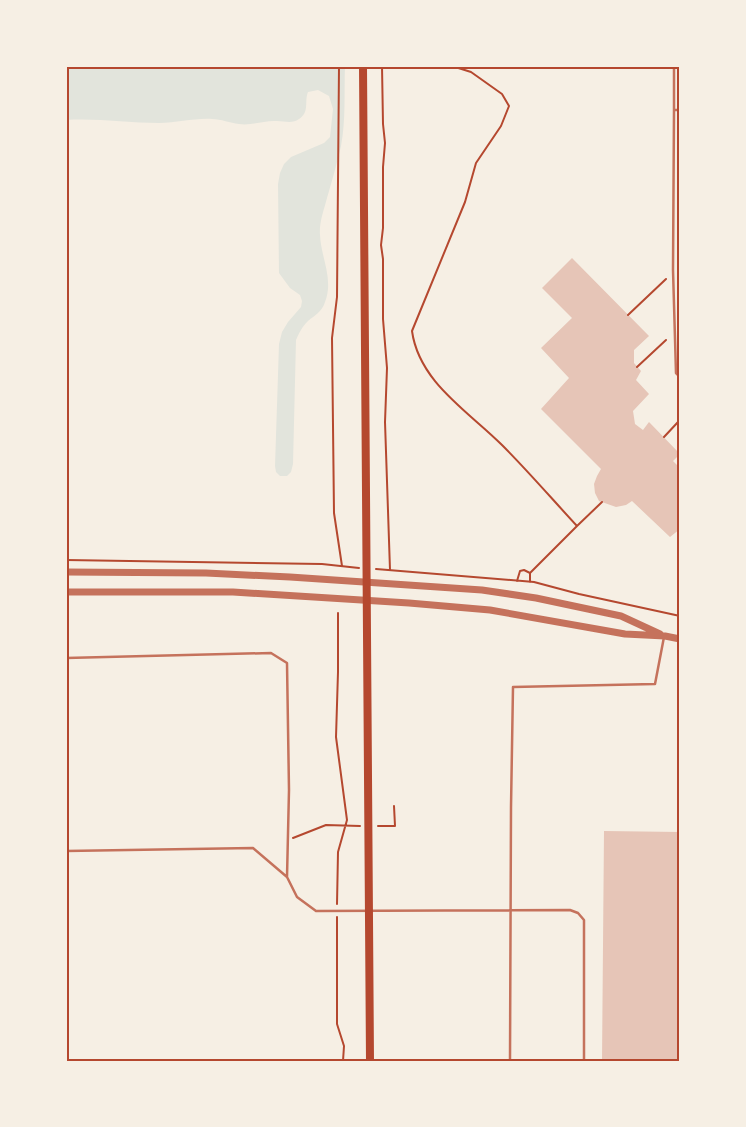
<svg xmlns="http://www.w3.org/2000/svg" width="746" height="1127" font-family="'Alegreya Sans',sans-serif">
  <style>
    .green { fill: #e2e4dc }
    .building { fill: #e6c5b7 }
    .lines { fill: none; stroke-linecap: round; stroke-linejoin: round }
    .path { stroke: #b5482f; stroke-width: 2 }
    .service { stroke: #c5725c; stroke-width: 2.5 }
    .tertiary { stroke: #c5725c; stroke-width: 7 }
    .secondary { stroke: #b5482f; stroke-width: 8 }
    .neatline { fill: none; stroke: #b5482f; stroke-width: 2 }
  </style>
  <rect width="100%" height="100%" fill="#f6efe4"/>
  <path class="green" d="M 66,66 L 345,66 C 344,93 346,120 341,146 C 337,163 332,181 327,198 C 324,210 319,222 320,235 C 321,258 334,279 325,302 C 322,312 315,315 308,321 C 302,327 299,333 296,340 L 293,464 L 291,472 L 287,476 L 280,476 L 276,472 L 275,466 L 279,344 L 282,332 L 288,322 L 301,307 L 302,301 L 300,295 L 290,288 L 279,273 L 278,184 L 280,173 L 284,164 L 291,157 L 324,143 L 330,137 L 333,109 L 329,96 L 318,90 L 308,92 C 304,102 310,112 299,119 C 292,124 285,121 277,121 C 264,120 252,126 239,124 C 230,123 221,119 212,119 C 194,118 177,123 159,123 C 128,123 97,118 66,120 Z"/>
  <path class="building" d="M 572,258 L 649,336 L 634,350 L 634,363 L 641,371 L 636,380 L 649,394 L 633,411 L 635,424 L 643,430 L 649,422 L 680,454 L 673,461 L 680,468 L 680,529 L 670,537 L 632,501 L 626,505 L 616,507 L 599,501 L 595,493 L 594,484 L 597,476 L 601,469 L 541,409 L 569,378 L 541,348 L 572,318 L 542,288 Z
    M 604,831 L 680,832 L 680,1061 L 602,1061 Z"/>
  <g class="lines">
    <path class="path" d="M 339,66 L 337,297 L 332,338 L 334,513 L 342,566
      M 382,66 L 383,124 L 385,143 L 383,167 L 383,228 L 381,245 L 383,259 L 383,319 L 387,368 L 385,422 L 390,570
      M 452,66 L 471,72 L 502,94 L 509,106 L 501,126 L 476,163 L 465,202 L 412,331 C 419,382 468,411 502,445 C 528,471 552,499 577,526 L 530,573 L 530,582
      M 628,315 L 666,279
      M 637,367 L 666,340
      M 664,437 L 678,422
      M 577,526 L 602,502
      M 66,560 L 322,564 L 359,568
      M 376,569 L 534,582 L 579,594 L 680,616
      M 517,581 L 520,571 L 524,570 L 530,573
      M 378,826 L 395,826 L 394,806
      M 293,838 L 326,825 L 360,826
      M 337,904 L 338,852 L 347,820 L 336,737 L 338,672 L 338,613
      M 337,917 L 337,1024 L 344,1046 L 343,1061"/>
    <path class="service" d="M 674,66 L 674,110 L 680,110
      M 674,110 L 673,270 L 676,373 L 680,377
      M 66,658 L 271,653 L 287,663 L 289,790 L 287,877 L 297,897 L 316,911 L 570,910 L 578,913 L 584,920 L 584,1061
      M 66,851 L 253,848 L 287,877
      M 510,1061 L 511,807 L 513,687 L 655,684 L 664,637"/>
    <path class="tertiary" d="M 66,572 L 206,573 L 290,577 L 482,590 L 536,598 L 621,616 L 660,634
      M 66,592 L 233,592 L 409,603 L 490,610 L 625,634 L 665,636 L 680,639"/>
    <path class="secondary" d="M 363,66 L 370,1061"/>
  </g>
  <rect width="746" height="1127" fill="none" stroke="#f6efe4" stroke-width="135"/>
  <rect x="68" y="68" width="610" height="992" class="neatline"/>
</svg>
